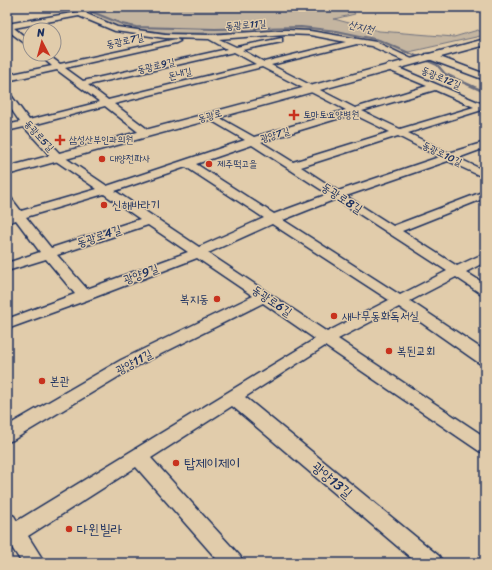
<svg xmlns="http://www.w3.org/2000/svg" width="492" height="570" font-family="Sriracha,'Poor Story',sans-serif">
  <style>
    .green { fill: #c4b5a0; stroke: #70727f }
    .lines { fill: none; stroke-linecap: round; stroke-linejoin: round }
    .stream-far1 { stroke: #6a6d7d; stroke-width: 2 }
    .stream { stroke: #6a6d7d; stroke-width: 2.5 }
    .minor-casing { stroke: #1b2f5e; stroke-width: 3 }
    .major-casing { stroke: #1b2f5e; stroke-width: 3 }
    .minor { fill: #e1ccab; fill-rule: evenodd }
    .major { fill: #e1ccab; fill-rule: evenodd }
    .poi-dot { fill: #c8321e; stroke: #e1ccab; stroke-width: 1.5 }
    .labels { text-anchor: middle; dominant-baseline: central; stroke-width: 3; stroke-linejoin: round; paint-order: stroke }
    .far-street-label { font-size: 10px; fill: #1b2f5e; stroke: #e1ccab }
    .far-poi-label { font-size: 10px; fill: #1b2f5e; stroke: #e1ccab; text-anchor: start }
    .far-water-label { font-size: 11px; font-style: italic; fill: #2f3e66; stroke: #e1ccab }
    .street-label { font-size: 12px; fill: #1b2f5e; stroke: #e1ccab }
    .poi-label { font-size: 12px; fill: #1b2f5e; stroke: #e1ccab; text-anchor: start }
    .near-poi-label { font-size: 14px; fill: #1b2f5e; stroke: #e1ccab; text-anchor: start }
    .near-street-label { font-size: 14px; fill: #1b2f5e; stroke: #e1ccab }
  </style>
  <rect width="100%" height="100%" fill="#e1ccab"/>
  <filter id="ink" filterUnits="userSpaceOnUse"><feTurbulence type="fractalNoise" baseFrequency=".025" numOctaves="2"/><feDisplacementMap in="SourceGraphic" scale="8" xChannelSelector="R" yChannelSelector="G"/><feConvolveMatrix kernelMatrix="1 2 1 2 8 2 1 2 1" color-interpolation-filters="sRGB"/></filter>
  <g filter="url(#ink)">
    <path class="green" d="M 69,7 L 371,7 L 353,11 L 355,14 L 334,19 L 379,31 L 454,37 L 478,30 L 485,35 L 400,54 L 374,43 L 318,32 L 290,30 L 214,33 L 170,33 L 116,27 Z"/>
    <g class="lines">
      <path class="stream-far1" d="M 80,7 L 122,24 L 136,27 L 215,29 L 301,27 L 337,31 L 379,40 L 437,65 L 440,68"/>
      <path class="stream" d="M 439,67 L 445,74 L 485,92"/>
      <g class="minor-casing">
        <path id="minor" d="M 84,11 L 86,12 L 87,14 L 117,27 L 165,34 L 209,35 L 286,30 L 310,31 L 376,42 L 416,61 L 415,63 L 409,63 L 371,46 L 357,44 L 271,65 L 355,108 L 427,86 L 386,69 L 385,67 L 389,64 L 485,105 L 485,111 L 482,110 L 408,133 L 449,153 L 485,142 L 485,148 L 458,158 L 485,171 L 485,178 L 448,161 L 346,196 L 393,226 L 485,191 L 485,198 L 402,231 L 457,266 L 485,253 L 485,262 L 466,272 L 485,284 L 485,294 L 480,293 L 456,277 L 410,301 L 485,351 L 485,364 L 479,363 L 399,307 L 338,339 L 485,437 L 485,453 L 479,451 L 325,346 L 245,397 L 439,556 L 443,563 L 417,563 L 232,406 L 151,458 L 240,556 L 244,563 L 220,563 L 136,467 L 28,536 L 45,563 L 22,563 L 11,546 L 7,547 L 7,513 L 14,516 L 17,521 L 315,339 L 263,303 L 133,368 L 13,440 L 7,442 L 7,426 L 121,360 L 253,296 L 197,258 L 90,299 L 7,329 L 7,319 L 75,294 L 46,259 L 7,271 L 7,263 L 40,252 L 16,220 L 7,223 L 7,215 L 11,214 L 7,209 L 7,197 L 11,198 L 21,211 L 97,189 L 53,159 L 24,127 L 7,131 L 7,125 L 20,122 L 7,103 L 7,93 L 10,94 L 29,120 L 100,102 L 57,70 L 7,81 L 7,75 L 52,66 L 38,54 L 47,54 L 60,64 L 176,39 L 180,41 L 176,43 L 65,68 L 83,81 L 227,49 L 209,39 L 165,38 L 115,31 L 79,16 L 14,28 L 30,41 L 30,47 L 7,30 L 7,24 ZM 286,34 L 310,35 L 346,42 L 264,62 L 242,50 L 282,42 L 282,38 L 236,47 L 219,39 ZM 234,52 L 256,64 L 108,100 L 88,85 ZM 262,67 L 346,110 L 254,137 L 213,114 L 207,114 L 205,116 L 207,118 L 245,140 L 107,186 L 61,155 L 33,125 L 105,106 L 142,135 L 150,135 L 151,133 L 150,131 L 114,104 ZM 435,90 L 474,107 L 400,129 L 362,111 ZM 353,114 L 390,132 L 293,162 L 261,142 ZM 398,136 L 439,157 L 338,191 L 301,167 ZM 252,145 L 328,194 L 274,214 L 196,164 ZM 186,167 L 264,218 L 199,247 L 115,191 ZM 104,194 L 140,219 L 51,248 L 26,217 ZM 336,199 L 447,271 L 400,295 L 283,220 ZM 272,224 L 389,300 L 327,332 L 208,253 ZM 148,225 L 188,252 L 87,289 L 57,255 Z
          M 426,54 L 432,54 L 485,74 L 485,80 L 426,58 Z"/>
      </g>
      <g class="major-casing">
        <path id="major" d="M 485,39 L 485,45 L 7,175 L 7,167 Z"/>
      </g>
      <use href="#minor" class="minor"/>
      <use href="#major" class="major"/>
    </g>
  </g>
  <g class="poi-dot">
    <path d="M292 109h4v4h4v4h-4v4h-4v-4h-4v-4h4z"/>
    <path d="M58 134h4v4h4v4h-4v4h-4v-4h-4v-4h4z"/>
    <circle cx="102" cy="159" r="4"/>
    <circle cx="209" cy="164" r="4"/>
    <circle cx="104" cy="205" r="4"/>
    <circle cx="217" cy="299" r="4"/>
    <circle cx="334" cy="316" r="4"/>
    <circle cx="389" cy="351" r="4"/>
    <circle cx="42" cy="381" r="4"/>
    <circle cx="176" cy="463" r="4"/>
    <circle cx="69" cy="529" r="4"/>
  </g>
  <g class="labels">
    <g class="far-street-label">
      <text transform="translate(246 25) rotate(-4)">동광로11길</text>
      <text transform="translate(125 41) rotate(-12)">동광로7길</text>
      <text transform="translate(156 66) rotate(-13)">동광로9길</text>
      <text transform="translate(180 74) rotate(-13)">돈내길</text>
      <text transform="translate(441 78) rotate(23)">동광로12길</text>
      <text transform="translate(210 116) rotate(-15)">동광로</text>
      <text transform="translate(275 135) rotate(-17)">광양7길</text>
      <text transform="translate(39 136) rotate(48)">동광로5길</text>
      <text transform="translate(442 154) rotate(26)">동광로10길</text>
    </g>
    <g class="far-poi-label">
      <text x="303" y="115">토마토요양병원</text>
      <text x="69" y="140">삼성산부인과의원</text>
      <text x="110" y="159">대양전파사</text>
      <text x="217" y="164">제주떡고을</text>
    </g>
    <g class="far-water-label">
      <text transform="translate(361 27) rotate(13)">산지천</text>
    </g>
    <g class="street-label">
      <text transform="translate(342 198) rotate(33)">동광로8길</text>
      <text transform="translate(99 236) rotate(-18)">동광로4길</text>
      <text transform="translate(141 274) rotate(-20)">광양9길</text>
      <text transform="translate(272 301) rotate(34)">동광로6길</text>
      <text transform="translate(134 362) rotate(-28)">광양11길</text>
    </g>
    <g class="poi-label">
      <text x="112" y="205">신해바라기</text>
      <text x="209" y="299" text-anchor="end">복지동</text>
      <text x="342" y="316">새나무동화독서실</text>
      <text x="397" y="351">복된교회</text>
      <text x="50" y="381">본관</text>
    </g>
    <g class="near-poi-label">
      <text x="184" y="463">탑제이제이</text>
      <text x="77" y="529">다윈빌라</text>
    </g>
    <g class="near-street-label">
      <text transform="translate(332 480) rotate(40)">광양13길</text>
    </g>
  </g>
  <rect width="492" height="570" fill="none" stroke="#e1ccab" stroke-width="24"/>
  <rect x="12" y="12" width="468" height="546" fill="none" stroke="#1b2f5e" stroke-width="1.5" filter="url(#ink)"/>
  <g transform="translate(42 42) rotate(354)"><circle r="19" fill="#e1ccab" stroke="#928d8c"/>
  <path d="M0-3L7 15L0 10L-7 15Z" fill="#c8321e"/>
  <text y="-6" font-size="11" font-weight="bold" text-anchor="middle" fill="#1b2f5e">N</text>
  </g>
</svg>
